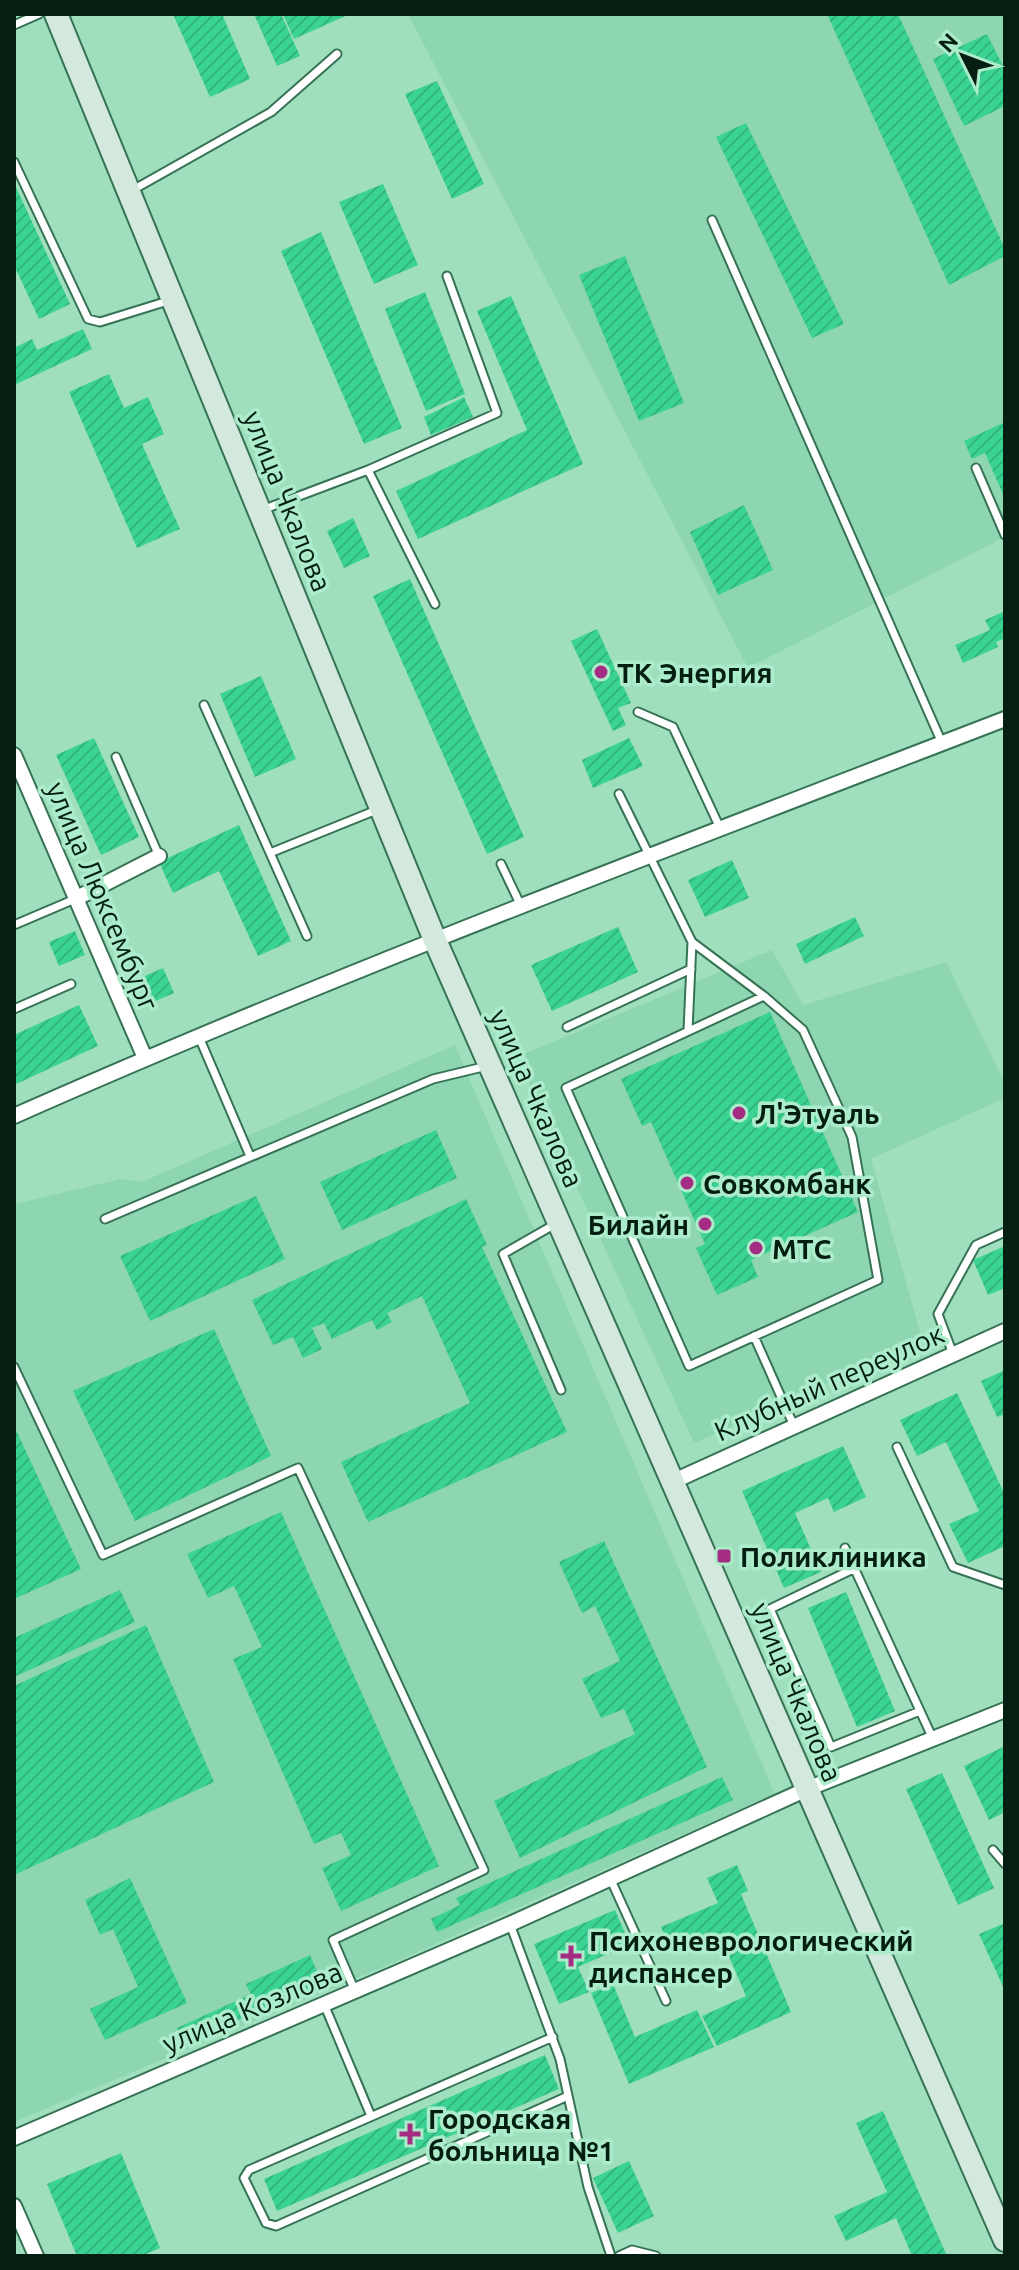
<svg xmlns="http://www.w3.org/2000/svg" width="1019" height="2270" font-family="Ubuntu,sans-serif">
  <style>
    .built { fill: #8ed5b1 }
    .building { fill: url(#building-hatch) }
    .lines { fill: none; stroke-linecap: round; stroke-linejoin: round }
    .lane-casing { stroke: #367355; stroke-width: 11 }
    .street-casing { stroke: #367355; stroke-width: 18 }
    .secondary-casing { stroke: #367355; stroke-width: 26 }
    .lane { stroke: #fff; stroke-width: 7 }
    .street { stroke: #fff; stroke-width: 14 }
    .secondary { stroke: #d4e9de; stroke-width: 22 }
    .poi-dot { fill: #a42c83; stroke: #acecca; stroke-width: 3 }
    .labels { text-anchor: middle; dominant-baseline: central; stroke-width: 7; stroke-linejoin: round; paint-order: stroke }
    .street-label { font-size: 28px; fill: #041e12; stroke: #acecca }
    .poi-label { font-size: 28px; font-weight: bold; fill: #041e12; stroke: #acecca; text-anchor: start }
  </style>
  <defs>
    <pattern id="building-hatch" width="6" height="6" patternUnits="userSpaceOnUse" patternTransform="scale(2)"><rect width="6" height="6" fill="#3bd394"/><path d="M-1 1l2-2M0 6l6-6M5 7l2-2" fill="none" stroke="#32b57f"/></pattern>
  </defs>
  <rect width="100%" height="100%" fill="#a0dfbd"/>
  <path class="built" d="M 408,14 L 1005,14 L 1005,537 L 748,668 Z
    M 772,950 L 803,1005 L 946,962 L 1005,1083 L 1005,1098 L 871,1159 L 923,1342 L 694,1443 L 517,1057 Z
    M 455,1045 L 775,1794 L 397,1961 L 14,2122 L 14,1204 L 121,1179 L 142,1182 Z"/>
  <path class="building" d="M 173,14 L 222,14 L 250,79 L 210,97 Z
    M 254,14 L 281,14 L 300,56 L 277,66 Z
    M 283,14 L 350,14 L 294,39 Z
    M 827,14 L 898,14 L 1005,249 L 1005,256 L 949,285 Z
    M 987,34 L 1005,70 L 1005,106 L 964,126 L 933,59 Z
    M 437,81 L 484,184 L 452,199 L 405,94 Z
    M 746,123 L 844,324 L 812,338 L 716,137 Z
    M 14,183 L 70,304 L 39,319 L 14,265 Z
    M 383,184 L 418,265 L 374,284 L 339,202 Z
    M 321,232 L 402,428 L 364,444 L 281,251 Z
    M 625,256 L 684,403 L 639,421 L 579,275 Z
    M 425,292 L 465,394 L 426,411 L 385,309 Z
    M 511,296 L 583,464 L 418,539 L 396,491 L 527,430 L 477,311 Z
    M 83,329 L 92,349 L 14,385 L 14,348 L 32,339 L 37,350 Z
    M 109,374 L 124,408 L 148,397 L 164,434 L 142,444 L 180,529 L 137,548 L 69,392 Z
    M 464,397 L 473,417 L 431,435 L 424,417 Z
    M 1005,422 L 1005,499 L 985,453 L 972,459 L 964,441 Z
    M 744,505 L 773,570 L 718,595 L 690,532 Z
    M 353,518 L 370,556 L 344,568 L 327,531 Z
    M 410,579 L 524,837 L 487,854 L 373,596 Z
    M 1005,611 L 1005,638 L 996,642 L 998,647 L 963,663 L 955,645 L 990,630 L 985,620 Z
    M 597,629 L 631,703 L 618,708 L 626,725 L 613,731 L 571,641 Z
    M 261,676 L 296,759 L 255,777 L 220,694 Z
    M 94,738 L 139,837 L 101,855 L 56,755 Z
    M 629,738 L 643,766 L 593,788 L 582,760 Z
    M 239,825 L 291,941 L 258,956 L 219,871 L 173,893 L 159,862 Z
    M 732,860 L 749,898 L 705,917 L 688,880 Z
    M 855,917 L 864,936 L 805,964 L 796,944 Z
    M 618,927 L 638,972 L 552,1011 L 531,965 Z
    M 75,931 L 85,955 L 59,966 L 49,942 Z
    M 163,968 L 174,993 L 151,1003 L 140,978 Z
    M 79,1005 L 98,1046 L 14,1085 L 14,1035 Z
    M 770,1012 L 858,1212 L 751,1260 L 758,1277 L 717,1295 L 696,1248 L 705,1244 L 651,1122 L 642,1126 L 621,1079 Z
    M 436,1130 L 457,1178 L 342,1230 L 320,1182 Z
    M 256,1196 L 285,1259 L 150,1321 L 120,1256 Z
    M 466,1199 L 487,1245 L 482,1247 L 567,1432 L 368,1522 L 341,1462 L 470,1403 L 422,1296 L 387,1313 L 392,1322 L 377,1330 L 372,1320 L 332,1339 L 324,1323 L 312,1328 L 322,1349 L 303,1358 L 293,1337 L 273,1345 L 252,1300 Z
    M 1005,1246 L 1005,1288 L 988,1295 L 973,1260 Z
    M 214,1329 L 271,1456 L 135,1521 L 73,1391 Z
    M 1005,1370 L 1005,1414 L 997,1417 L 981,1381 Z
    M 957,1393 L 1005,1495 L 1005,1546 L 968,1563 L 949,1524 L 979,1511 L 946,1442 L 917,1456 L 900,1420 Z
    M 14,1426 L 81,1569 L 14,1599 Z
    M 843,1446 L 866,1497 L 834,1512 L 828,1498 L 795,1513 L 821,1572 L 784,1588 L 742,1491 Z
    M 281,1512 L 439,1866 L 341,1911 L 322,1868 L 351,1855 L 341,1833 L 314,1844 L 233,1659 L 262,1647 L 234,1586 L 208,1598 L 187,1554 Z
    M 604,1541 L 707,1767 L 520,1858 L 494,1801 L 635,1734 L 624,1709 L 601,1718 L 582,1679 L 620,1661 L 595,1606 L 582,1613 L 559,1562 Z
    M 120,1590 L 135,1622 L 14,1677 L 14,1638 Z
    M 846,1592 L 895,1711 L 857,1727 L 808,1608 Z
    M 146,1625 L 214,1782 L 14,1875 L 14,1686 Z
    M 1005,1746 L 1005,1812 L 989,1820 L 964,1766 Z
    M 942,1773 L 994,1888 L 958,1905 L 906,1789 Z
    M 722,1777 L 733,1800 L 437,1932 L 431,1919 L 460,1905 L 456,1898 Z
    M 737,1865 L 748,1891 L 741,1894 L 791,2012 L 717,2046 L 702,2016 L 746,1996 L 719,1933 L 673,1954 L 661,1927 L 718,1903 L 707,1878 Z
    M 130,1878 L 187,2003 L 105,2040 L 90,2009 L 138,1987 L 113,1929 L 100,1935 L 85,1900 Z
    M 615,1910 L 630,1944 L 578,1967 L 589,1992 L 559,2004 L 534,1944 Z
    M 1005,1923 L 1005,1991 L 979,1934 Z
    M 310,1955 L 322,1983 L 184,2044 L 177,2028 L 251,1994 L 246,1984 Z
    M 613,1984 L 635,2037 L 697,2010 L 714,2047 L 629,2084 L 591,1993 Z
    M 545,2055 L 559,2089 L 277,2211 L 264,2179 Z
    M 883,2111 L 947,2256 L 912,2256 L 896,2218 L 846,2241 L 834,2216 L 887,2192 L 856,2123 Z
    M 121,2153 L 160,2248 L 141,2256 L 77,2256 L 47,2184 Z
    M 629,2161 L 654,2216 L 618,2233 L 593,2178 Z"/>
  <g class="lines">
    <g class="lane-casing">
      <path id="lane" d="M 14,25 L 39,14
        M 14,162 L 88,319 L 100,322 L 171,300
        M 131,191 L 271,112 L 337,54
        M 712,220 L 942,743
        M 976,468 L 1005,535
        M 368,470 L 497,413 L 447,276
        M 262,510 L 368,470 L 435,604
        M 204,705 L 270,853
        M 638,712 L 673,727 L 720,828
        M 116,757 L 159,856
        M 619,794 L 692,942 L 764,996
        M 501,864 L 521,906
        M 14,925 L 75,899
        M 307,936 L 270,853 L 379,809
        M 764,996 L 803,1030 L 852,1137 L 878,1280 L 689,1366 L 566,1088 Z
        M 14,1009 L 71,984
        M 567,1027 L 691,969
        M 688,1030 L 692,942
        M 199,1037 L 250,1156
        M 105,1219 L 433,1079 L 487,1066
        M 557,1223 L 503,1254 L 561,1390
        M 754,1336 L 794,1426
        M 953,1354 L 938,1314 L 976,1245 L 1005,1232
        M 14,1367 L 103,1555 L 298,1468 L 484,1870 L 333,1940 L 355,1991
        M 897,1447 L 953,1567 L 1005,1585
        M 845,1548 L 933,1739
        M 855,1568 L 770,1609 L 831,1747 L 920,1711
        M 993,1850 L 1005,1864
        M 610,1878 L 666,2001
        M 510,1924 L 560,2059 L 588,2187 L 611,2256
        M 324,2004 L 371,2116
        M 553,2037 L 249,2170 L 244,2178 L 266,2223 L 276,2226 L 568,2096
        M 619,2256 L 632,2250 L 656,2256"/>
    </g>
    <g class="street-casing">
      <path id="street" d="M 14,755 L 145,1058
        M 75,899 L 159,856
        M 14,1116 C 339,972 673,847 1005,719
        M 674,1481 L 1005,1331
        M 14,2138 L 510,1924 L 807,1789 L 1005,1710
        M 14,2206 L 36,2256"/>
    </g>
    <g class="secondary-casing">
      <path id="secondary" d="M 56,14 L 435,940 L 1005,2240"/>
    </g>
    <use href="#lane" class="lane"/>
    <use href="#street" class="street"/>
    <use href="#secondary" class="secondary"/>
  </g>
  <g class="poi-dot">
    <circle cx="601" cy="672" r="8"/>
    <circle cx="739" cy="1113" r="8"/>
    <circle cx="687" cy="1183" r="8"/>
    <circle cx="705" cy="1224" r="8"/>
    <circle cx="756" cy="1248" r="8"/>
    <rect x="716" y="1548" width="16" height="16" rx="4"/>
    <path d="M567 1944h8v8h8v8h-8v8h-8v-8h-8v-8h8z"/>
    <path d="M406 2122h8v8h8v8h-8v8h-8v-8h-8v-8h8z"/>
  </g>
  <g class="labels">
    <g class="street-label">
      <text transform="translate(288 501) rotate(68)">улица Чкалова</text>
      <text transform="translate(103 896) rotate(67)">улица Люксембург</text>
      <text transform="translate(537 1098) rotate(66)">улица Чкалова</text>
      <text transform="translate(829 1382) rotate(-24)">Клубный переулок</text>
      <text transform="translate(797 1692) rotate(67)">улица Чкалова</text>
      <text transform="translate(252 2007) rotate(-23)">улица Козлова</text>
    </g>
    <g class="poi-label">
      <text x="617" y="672">ТК Энергия</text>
      <text x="755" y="1113">Л'Этуаль</text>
      <text x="703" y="1183">Совкомбанк</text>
      <text x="689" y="1224" text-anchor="end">Билайн</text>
      <text x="772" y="1248">МТС</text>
      <text x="740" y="1556">Поликлиника</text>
      <text x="589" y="1940">Психоневрологический<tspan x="589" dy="32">диспансер</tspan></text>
      <text x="428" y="2118">Городская<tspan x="428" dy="32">больница №1</tspan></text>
    </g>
  </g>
  <rect width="1019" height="2270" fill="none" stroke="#041e12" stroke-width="32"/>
  <g transform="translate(963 56) rotate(312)" stroke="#acecca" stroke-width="6" paint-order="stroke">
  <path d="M0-6L14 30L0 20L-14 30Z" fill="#041e12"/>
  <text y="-12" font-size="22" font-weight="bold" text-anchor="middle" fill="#041e12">N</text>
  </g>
</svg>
